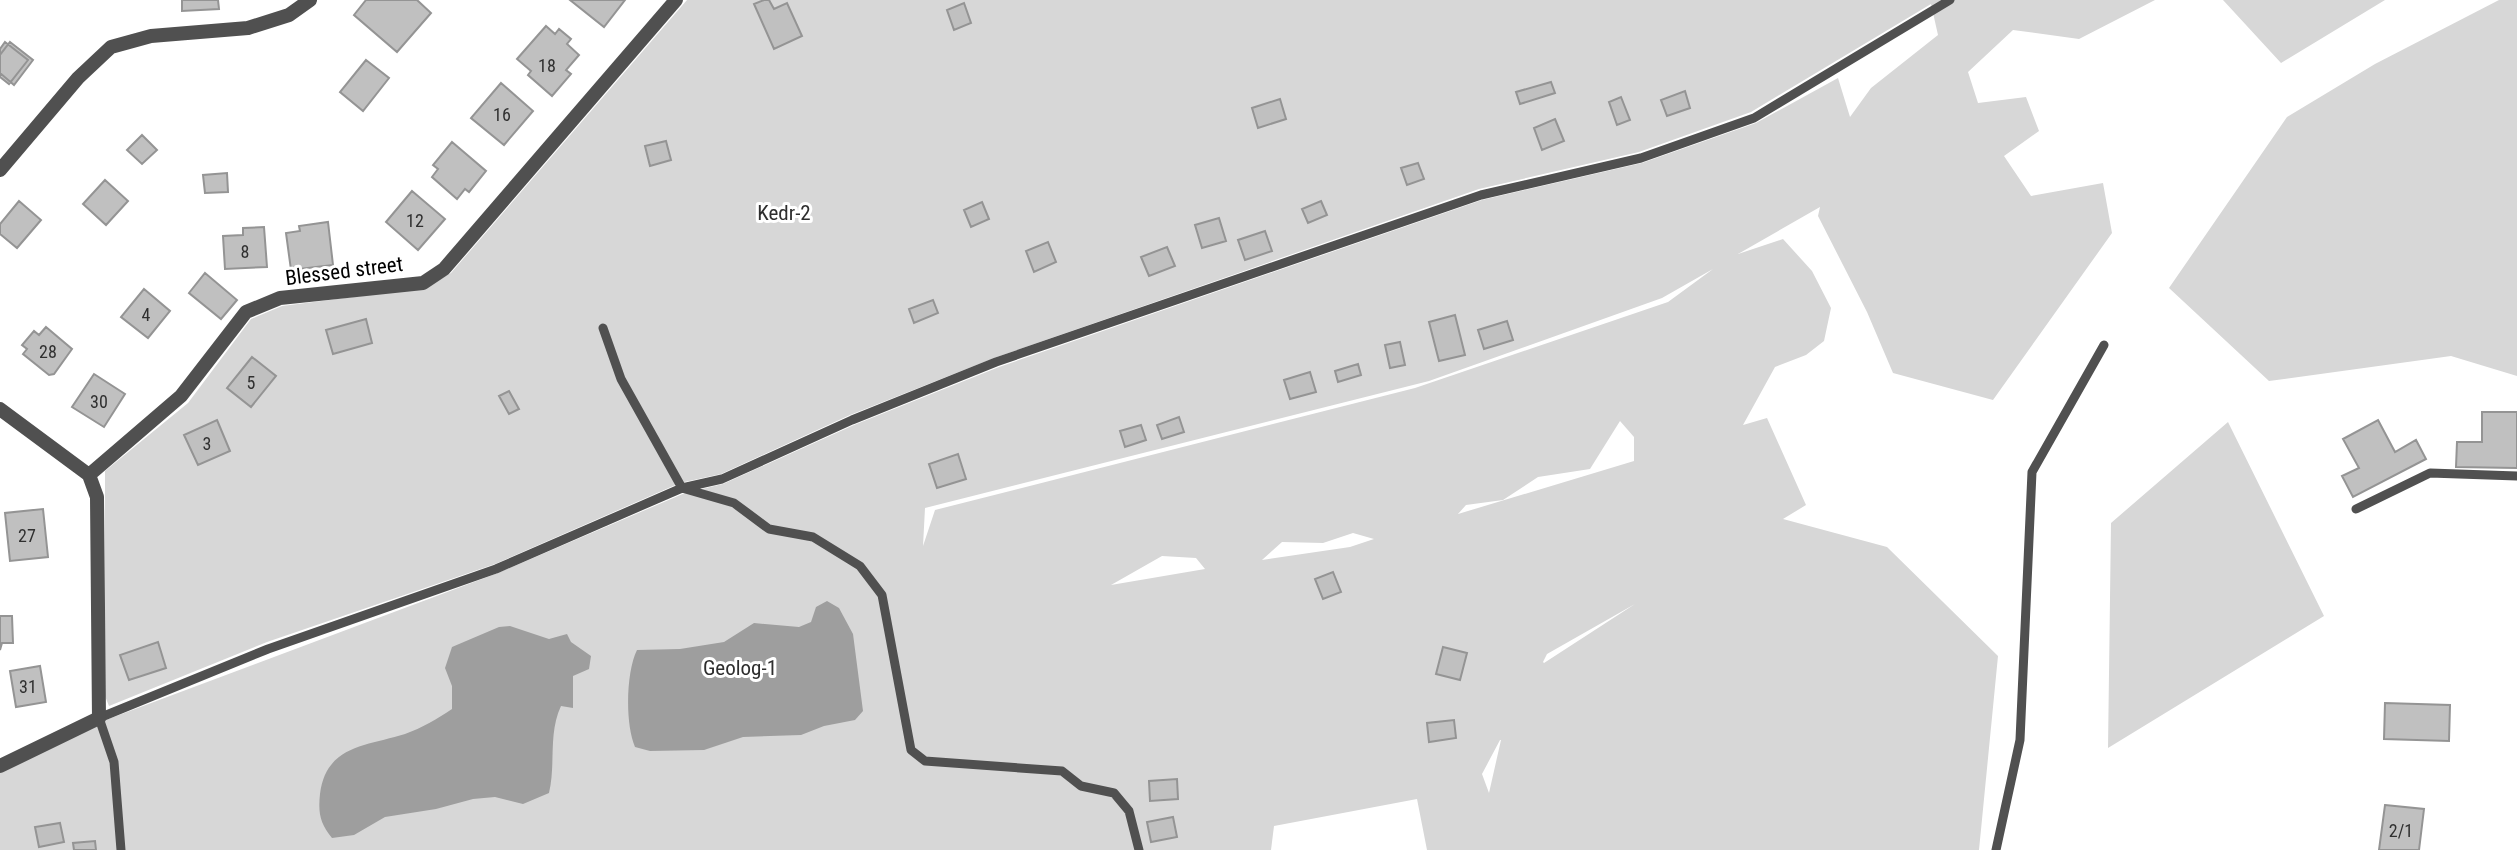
<svg xmlns="http://www.w3.org/2000/svg" width="2517" height="850" font-family="'Roboto Condensed',sans-serif">
  <style>
    .green { fill: #d7d7d7; fill-rule: evenodd }
    .water { fill: #9e9e9e }
    .building { fill: #c0c0c0; stroke: #949494; stroke-width: 2 }
    .lines { fill: none; stroke-linecap: round; stroke-linejoin: round }
    .lane { stroke: #505050; stroke-width: 9 }
    .street { stroke: #505050; stroke-width: 14 }
    .labels { text-anchor: middle; dominant-baseline: central; stroke-width: 6; stroke-linejoin: round; paint-order: stroke }
    .number-label { font-size: 18px; fill: #303030 }
    .park-label { font-size: 21px; fill: #2e2e2e; stroke: #fff }
    .street-label { font-size: 21px; fill: #000; stroke: #fff }
  </style>
  <rect width="100%" height="100%" fill="#fff"/>
  <path class="green" d="M 687,0 L 2155,0 L 2079,39 L 2013,30 L 1968,72 L 1978,103 L 2026,97 L 2039,131 L 2004,156 L 2031,196 L 2103,183 L 2112,233 L 1993,400 L 1893,373 L 1867,312 L 1818,216 L 1820,207 L 1738,254 L 1783,239 L 1812,271 L 1831,308 L 1824,341 L 1806,355 L 1775,367 L 1743,425 L 1767,418 L 1806,505 L 1783,519 L 1887,547 L 1998,656 L 1979,850 L 1427,850 L 1417,799 L 1274,826 L 1271,850 L 0,850 L 0,771 L 103,721 L 498,573 L 685,493 L 723,484 L 854,425 L 999,367 L 1482,200 L 1642,163 L 1756,123 L 1838,78 L 1850,117 L 1871,88 L 1938,35 L 1931,4 L 1751,112 L 1639,152 L 1479,189 L 994,358 L 850,415 L 721,474 L 680,483 L 495,564 L 267,642 L 109,706 L 105,696 L 105,471 L 188,403 L 251,319 L 282,306 L 424,288 L 451,273 ZM 1713,269 L 1668,302 L 1415,388 L 935,510 L 923,546 L 925,508 L 1429,381 L 1662,298 ZM 1620,421 L 1634,437 L 1634,461 L 1458,514 L 1466,505 L 1503,500 L 1538,477 L 1590,469 ZM 1353,533 L 1374,539 L 1350,547 L 1262,560 L 1282,542 L 1323,543 ZM 1162,556 L 1196,558 L 1205,569 L 1111,585 ZM 1635,604 L 1544,663 L 1543,662 L 1547,654 ZM 1500,740 L 1501,740 L 1489,793 L 1482,774 Z
    M 2223,0 L 2385,0 L 2281,63 Z
    M 2499,0 L 2517,0 L 2517,376 L 2451,356 L 2269,381 L 2169,288 L 2287,117 L 2375,64 Z
    M 2228,422 L 2324,616 L 2108,748 L 2111,523 Z"/>
  <path class="water" d="M 827,601 L 839,608 L 853,634 L 863,711 L 855,720 L 824,726 L 801,735 L 743,737 L 704,750 L 650,751 L 635,747 C 625,724 626,672 637,650 L 680,649 L 724,642 L 754,623 L 799,627 L 811,622 L 816,607 Z
    M 510,626 L 549,639 L 567,634 L 571,642 L 591,656 L 589,669 L 573,676 L 573,708 L 561,706 C 548,734 556,763 549,793 L 523,804 L 495,797 L 473,799 L 436,809 L 385,817 L 354,835 L 332,838 C 320,823 318,813 320,794 C 326,745 367,746 405,734 C 422,728 437,719 452,709 L 452,686 L 445,668 L 452,647 L 499,627 Z"/>
  <path class="building" d="M 182,0 L 218,0 L 219,9 L 182,11 Z
    M 366,0 L 417,0 L 431,13 L 397,52 L 354,15 Z
    M 570,0 L 625,0 L 604,27 Z
    M 764,0 L 769,0 L 774,9 L 787,3 L 802,36 L 774,49 L 754,4 Z
    M 964,3 L 971,23 L 954,30 L 947,10 Z
    M 546,26 L 555,34 L 559,29 L 571,39 L 567,44 L 579,55 L 566,70 L 571,74 L 552,96 L 528,75 L 531,71 L 517,59 Z
    M 5,42 L 28,60 L 9,84 L 0,77 L 0,49 Z
    M 10,42 L 33,60 L 14,85 L 0,73 L 0,55 Z
    M 366,60 L 389,78 L 363,111 L 340,92 Z
    M 1551,82 L 1555,93 L 1520,104 L 1516,92 Z
    M 501,83 L 533,111 L 504,145 L 471,118 Z
    M 1685,91 L 1690,108 L 1667,116 L 1661,100 Z
    M 1621,97 L 1630,120 L 1617,125 L 1609,102 Z
    M 1280,99 L 1286,119 L 1258,128 L 1252,108 Z
    M 1555,119 L 1564,141 L 1542,150 L 1534,128 Z
    M 142,135 L 157,150 L 142,164 L 127,150 Z
    M 666,141 L 671,160 L 650,166 L 645,146 Z
    M 452,142 L 486,171 L 469,192 L 465,189 L 457,199 L 432,177 L 438,169 L 433,165 Z
    M 1418,163 L 1424,179 L 1407,185 L 1401,168 Z
    M 227,173 L 228,192 L 205,193 L 203,175 Z
    M 105,180 L 128,201 L 106,225 L 83,204 Z
    M 412,191 L 445,219 L 418,250 L 386,222 Z
    M 19,201 L 41,220 L 17,248 L 0,234 L 0,224 Z
    M 1321,201 L 1327,215 L 1308,223 L 1302,209 Z
    M 982,202 L 989,219 L 971,227 L 964,210 Z
    M 1219,218 L 1226,241 L 1202,248 L 1195,225 Z
    M 328,222 L 333,265 L 291,270 L 286,233 L 300,231 L 299,226 Z
    M 264,227 L 267,267 L 225,269 L 223,236 L 243,235 L 243,228 Z
    M 1265,231 L 1272,251 L 1245,260 L 1238,240 Z
    M 1048,242 L 1056,262 L 1034,272 L 1026,251 Z
    M 1167,247 L 1175,266 L 1149,276 L 1141,257 Z
    M 205,273 L 237,300 L 221,319 L 189,293 Z
    M 144,289 L 170,311 L 148,338 L 121,317 Z
    M 933,300 L 938,313 L 914,323 L 909,309 Z
    M 1455,315 L 1465,355 L 1439,361 L 1429,322 Z
    M 366,319 L 372,343 L 333,354 L 326,330 Z
    M 1507,321 L 1513,340 L 1484,349 L 1478,330 Z
    M 46,327 L 72,349 L 54,374 L 49,375 L 23,354 L 27,349 L 22,345 L 34,331 L 39,335 Z
    M 1400,342 L 1405,365 L 1390,368 L 1385,345 Z
    M 252,357 L 276,376 L 251,407 L 227,388 Z
    M 1358,364 L 1361,375 L 1338,382 L 1335,371 Z
    M 1310,372 L 1316,392 L 1290,399 L 1284,380 Z
    M 94,374 L 125,394 L 104,427 L 72,407 Z
    M 509,391 L 519,409 L 509,414 L 499,396 Z
    M 2482,412 L 2517,412 L 2517,468 L 2456,467 L 2457,442 L 2482,442 Z
    M 1179,417 L 1184,432 L 1162,439 L 1157,425 Z
    M 217,420 L 230,451 L 198,465 L 184,435 Z
    M 2378,420 L 2395,452 L 2416,440 L 2426,459 L 2353,497 L 2342,476 L 2359,468 L 2343,439 Z
    M 1141,425 L 1146,440 L 1125,447 L 1120,431 Z
    M 958,454 L 966,479 L 937,488 L 929,464 Z
    M 43,509 L 48,557 L 10,561 L 5,513 Z
    M 1333,572 L 1341,592 L 1323,599 L 1315,579 Z
    M 0,616 L 12,616 L 13,643 L 2,643 L 0,650 Z
    M 158,642 L 166,668 L 129,680 L 120,655 Z
    M 1443,647 L 1467,653 L 1460,680 L 1436,674 Z
    M 40,666 L 46,702 L 16,707 L 10,671 Z
    M 2385,703 L 2450,705 L 2449,741 L 2384,739 Z
    M 1454,720 L 1456,738 L 1429,742 L 1427,723 Z
    M 1177,779 L 1178,799 L 1150,801 L 1149,781 Z
    M 2385,805 L 2424,809 L 2419,850 L 2379,850 Z
    M 1173,817 L 1177,837 L 1151,842 L 1147,822 Z
    M 60,823 L 64,842 L 39,847 L 35,827 Z
    M 95,841 L 96,850 L 74,850 L 73,843 Z"/>
  <g class="lines">
    <path class="lane" d="M 603,328 L 621,379 L 682,488 L 734,503 L 769,529 L 813,537 L 860,566 L 882,595 L 911,750 L 925,761 L 1062,771 L 1081,786 L 1114,793 L 1129,811 L 1139,850
      M 2356,509 L 2430,473 L 2517,476
      M 121,850 L 114,762 L 99,718 L 268,649 L 496,569 L 682,488 L 722,479 L 852,420 L 996,362 L 1481,195 L 1641,158 L 1754,118 L 1950,0
      M 1996,850 L 2020,740 L 2032,472 L 2104,345"/>
    <path class="street" d="M 0,170 L 78,78 L 111,47 L 151,36 L 248,28 L 289,15 L 310,0
      M 0,409 L 89,475
      M 89,475 L 181,396 L 246,312 L 280,298 L 423,283 L 444,269 L 676,0
      M 0,766 L 99,718 L 97,497 L 89,475"/>
  </g>
  <g class="labels">
    <g class="number-label">
      <text x="547" y="65">18</text>
      <text x="502" y="114">16</text>
      <text x="415" y="220">12</text>
      <text x="245" y="251">8</text>
      <text x="146" y="314">4</text>
      <text x="48" y="351">28</text>
      <text x="251" y="382">5</text>
      <text x="99" y="401">30</text>
      <text x="207" y="443">3</text>
      <text x="27" y="535">27</text>
      <text x="28" y="686">31</text>
      <text x="2401" y="830">2/1</text>
    </g>
    <g class="park-label">
      <text x="784" y="213">Kedr-2</text>
      <text x="740" y="668">Geolog-1</text>
    </g>
    <g class="street-label">
      <text transform="translate(344 271) rotate(-7)">Blessed street</text>
    </g>
  </g>
</svg>
